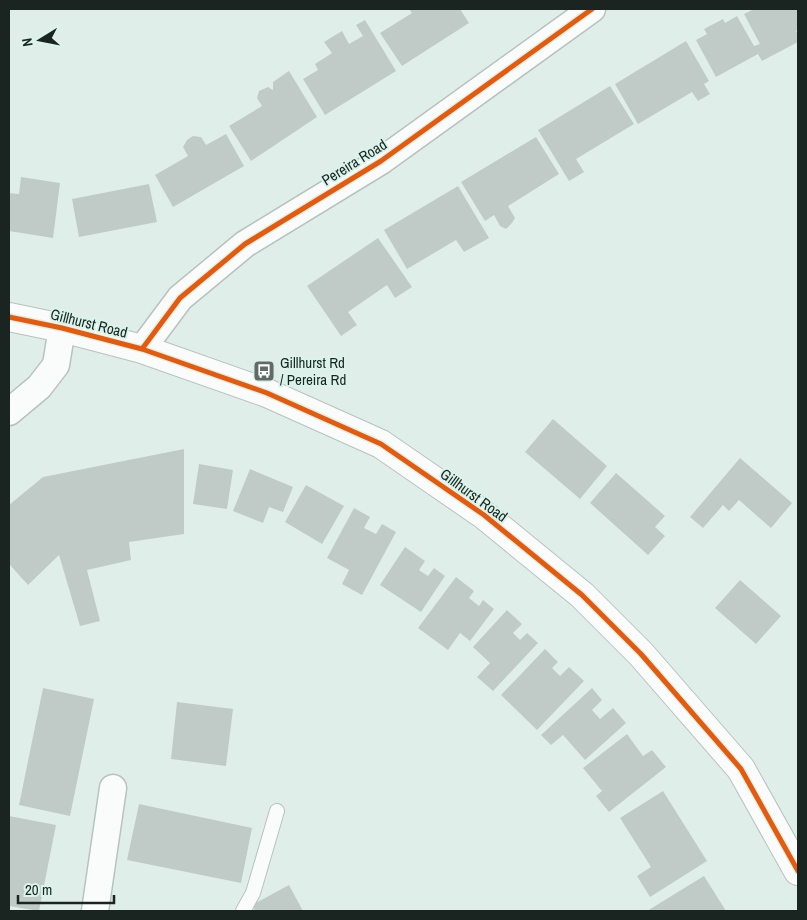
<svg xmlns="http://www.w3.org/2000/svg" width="807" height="920" font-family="'Archivo Narrow',sans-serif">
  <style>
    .building { fill: #c0cbc8 }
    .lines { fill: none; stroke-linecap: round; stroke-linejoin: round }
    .lane-casing { stroke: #b7c2bf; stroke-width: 16 }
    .street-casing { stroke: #b7c2bf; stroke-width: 29 }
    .secondary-casing { stroke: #b7c2bf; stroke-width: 30 }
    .lane { stroke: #fafcfc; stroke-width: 14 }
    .street { stroke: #fafcfc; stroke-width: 26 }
    .secondary { stroke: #fafcfc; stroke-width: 28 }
    .cycleway-casing { stroke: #daf4ec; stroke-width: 8 }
    .cycleway { stroke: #e8590c; stroke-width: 5 }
    .labels { text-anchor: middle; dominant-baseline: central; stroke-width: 4; stroke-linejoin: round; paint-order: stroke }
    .street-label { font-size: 15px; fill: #1a2421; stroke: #daf4ec }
    .poi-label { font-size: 15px; fill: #1a2421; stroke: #daf4ec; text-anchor: start }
  </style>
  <rect width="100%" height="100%" fill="#e0eeea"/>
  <path class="building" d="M 409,9 L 460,9 L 469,23 L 402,66 L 380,33 L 412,13 Z
    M 754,9 L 798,9 L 798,29 L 796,31 L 798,35 L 798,42 L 762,61 L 758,54 L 716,77 L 696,40 L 707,34 L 704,29 L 723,19 L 725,23 L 737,16 L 754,46 L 760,44 L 744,14 Z
    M 365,20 L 396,71 L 325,115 L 303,79 L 318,70 L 315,64 L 332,53 L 324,42 L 342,31 L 349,44 L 363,36 L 356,25 Z
    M 686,41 L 709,81 L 704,84 L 710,94 L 698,101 L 692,92 L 638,124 L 615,84 Z
    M 289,71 L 317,117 L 251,161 L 229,126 L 262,106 L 257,98 L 259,91 L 268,87 L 273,90 L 273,82 Z
    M 610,86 L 634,124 L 576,159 L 584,172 L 569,181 L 538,130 Z
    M 226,134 L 244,166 L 173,207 L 155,175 L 188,156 L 183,147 L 187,140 L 193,136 L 201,137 L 206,145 Z
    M 536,137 L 559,174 L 508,206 L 515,218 L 512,223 L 506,229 L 500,226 L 494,215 L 485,221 L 461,182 Z
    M 21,177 L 60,183 L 53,238 L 9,231 L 9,193 L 19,194 Z
    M 149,184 L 157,222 L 79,237 L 72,199 Z
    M 458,186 L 489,238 L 464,252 L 456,240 L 407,269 L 384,230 Z
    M 378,238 L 412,287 L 395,298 L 387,285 L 348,312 L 357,325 L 341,336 L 307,286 Z
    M 553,419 L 607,466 L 580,499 L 525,452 Z
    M 184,449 L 184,534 L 129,542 L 131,560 L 87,570 L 100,621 L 80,626 L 59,555 L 28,585 L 10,565 L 9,566 L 9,505 L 43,477 Z
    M 740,458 L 792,503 L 771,528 L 739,500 L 729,511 L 723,505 L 703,528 L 690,517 Z
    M 199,464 L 233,470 L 227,509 L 193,504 Z
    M 250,469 L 293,487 L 283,512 L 269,507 L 263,523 L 233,511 Z
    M 616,473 L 665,516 L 655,527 L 665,536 L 648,555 L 590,503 Z
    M 306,485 L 344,506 L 322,544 L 285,522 Z
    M 354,508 L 370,517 L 364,528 L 376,534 L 382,524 L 396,532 L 362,595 L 342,584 L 349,570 L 327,558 Z
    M 405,547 L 425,561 L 419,570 L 428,576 L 434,568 L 445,576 L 421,612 L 380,585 Z
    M 456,577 L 474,591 L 469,598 L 479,606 L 483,600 L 494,609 L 470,641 L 460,633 L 448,650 L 418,628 Z
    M 740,580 L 781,616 L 756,644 L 715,608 Z
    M 507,610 L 522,624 L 513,633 L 520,640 L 527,633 L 538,643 L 493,691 L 477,677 L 490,663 L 473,647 Z
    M 545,649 L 558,662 L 552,668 L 560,676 L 569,667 L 584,681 L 537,730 L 501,695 Z
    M 43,688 L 94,699 L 70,816 L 19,805 Z
    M 592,688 L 602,700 L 592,710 L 600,719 L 613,708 L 626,723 L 585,760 L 563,735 L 551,745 L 541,735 Z
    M 177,702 L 233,709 L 226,766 L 171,759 Z
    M 627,734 L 643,756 L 652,750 L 666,767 L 609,812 L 596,796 L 602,791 L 583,768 Z
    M 663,791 L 707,861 L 650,897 L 637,876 L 651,867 L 620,818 Z
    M 139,804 L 252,828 L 241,883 L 127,860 Z
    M 9,816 L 56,825 L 39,911 L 9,906 Z
    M 704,876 L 726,911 L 647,911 Z
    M 289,885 L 303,911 L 255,911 L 252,905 Z"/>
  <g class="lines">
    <g class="lane-casing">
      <path id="lane" d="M 243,911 L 253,893 L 277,811"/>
    </g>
    <g class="street-casing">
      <path id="street" d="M 142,349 L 180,298 L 245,244 L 381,161 L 592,9
        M 9,412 L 39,387 L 56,365 L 62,328
        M 95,911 L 113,788"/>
    </g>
    <g class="secondary-casing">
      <path id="secondary" d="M 9,317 L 62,328 L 142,349 L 267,393 L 381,444 L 484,515 L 582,595 L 641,654 L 741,769 L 798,871"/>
    </g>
    <use href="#lane" class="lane"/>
    <use href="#street" class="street"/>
    <use href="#secondary" class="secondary"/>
    <g class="cycleway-casing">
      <path id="cycleway" d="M 9,317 L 62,328 L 142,349 L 267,393 L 381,444 L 484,515 L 582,595 L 641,654 L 741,769 L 798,871
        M 142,349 L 180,298 L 245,244 L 381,161 L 592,9"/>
    </g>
    <use href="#cycleway" class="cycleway"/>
  </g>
  <defs>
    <g id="bus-square" transform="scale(1.125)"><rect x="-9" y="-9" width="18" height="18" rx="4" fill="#5f6b67" stroke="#daf4ec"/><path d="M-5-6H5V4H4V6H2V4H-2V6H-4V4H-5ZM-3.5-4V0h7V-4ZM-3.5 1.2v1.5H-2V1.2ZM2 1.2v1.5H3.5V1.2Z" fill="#fff"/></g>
  </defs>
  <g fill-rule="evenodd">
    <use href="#bus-square" x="264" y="371"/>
  </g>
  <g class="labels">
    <g class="street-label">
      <text transform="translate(354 162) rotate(-32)">Pereira Road</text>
      <text transform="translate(89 323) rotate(14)">Gillhurst Road</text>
      <text transform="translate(474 495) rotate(36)">Gillhurst Road</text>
    </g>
    <g class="poi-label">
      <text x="280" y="362">Gillhurst Rd<tspan x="280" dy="17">/ Pereira Rd</tspan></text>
    </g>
  </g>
  <rect width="807" height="920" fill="none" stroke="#1a2421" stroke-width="20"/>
  <g transform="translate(40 40) rotate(260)" stroke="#daf4ec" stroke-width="4" paint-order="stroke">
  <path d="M0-4L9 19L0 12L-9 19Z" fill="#1a2421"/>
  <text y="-8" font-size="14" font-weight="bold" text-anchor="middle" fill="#1a2421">N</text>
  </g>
  <path d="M18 895v8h96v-8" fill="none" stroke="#1a2421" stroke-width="2.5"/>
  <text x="25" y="895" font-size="15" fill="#1a2421" stroke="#daf4ec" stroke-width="4" paint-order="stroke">20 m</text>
</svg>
